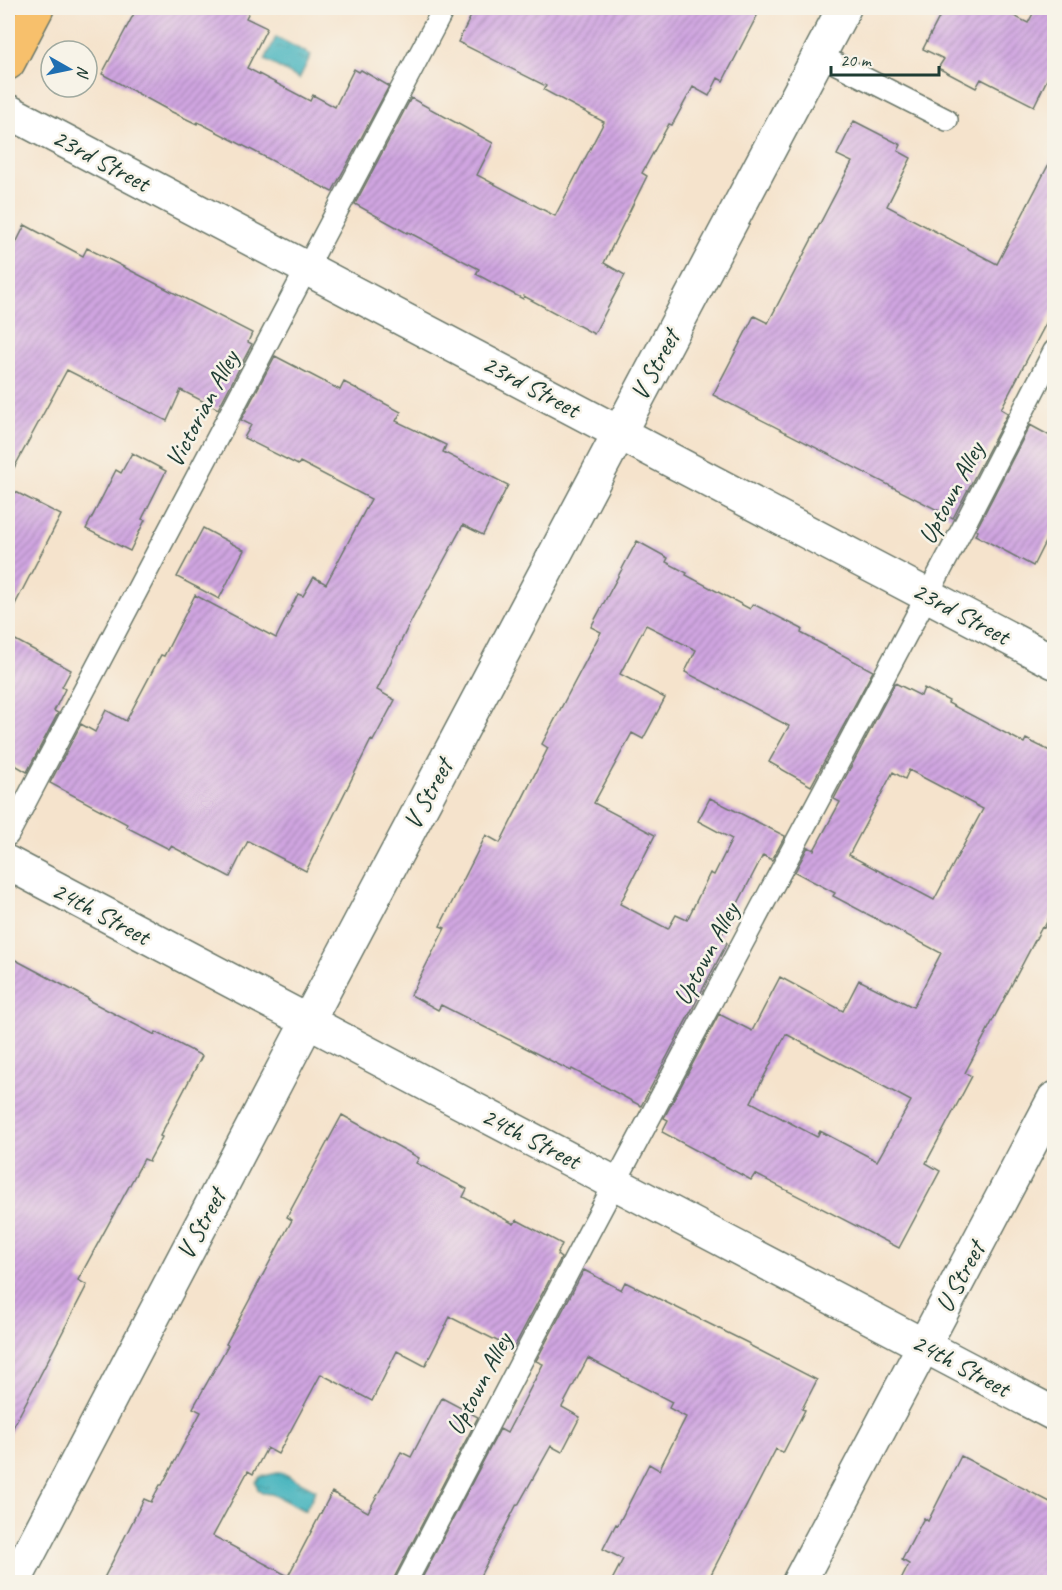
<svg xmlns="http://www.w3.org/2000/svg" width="1062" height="1590" font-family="Caveat,sans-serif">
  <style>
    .water { fill: url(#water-ripples); stroke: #327879; stroke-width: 1.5 }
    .building { fill: url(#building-hatch); fill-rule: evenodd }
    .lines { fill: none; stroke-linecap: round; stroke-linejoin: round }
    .lane-casing { stroke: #6a7769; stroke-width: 24 }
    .street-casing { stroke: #6a7769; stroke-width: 36 }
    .primary-casing { stroke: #6a7769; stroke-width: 36 }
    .lane { stroke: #fff; stroke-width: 21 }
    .street { stroke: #fff; stroke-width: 33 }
    .primary { stroke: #f7c06c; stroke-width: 33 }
    .labels { text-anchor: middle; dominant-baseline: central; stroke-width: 5; stroke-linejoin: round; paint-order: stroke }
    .street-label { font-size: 26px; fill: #1f3d34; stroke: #f7f3e8 }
  </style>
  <defs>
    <pattern id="water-ripples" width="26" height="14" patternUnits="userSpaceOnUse" patternTransform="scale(1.5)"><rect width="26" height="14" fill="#45b4be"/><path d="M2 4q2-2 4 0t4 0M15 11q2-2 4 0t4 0" fill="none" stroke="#39949b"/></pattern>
    <pattern id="building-hatch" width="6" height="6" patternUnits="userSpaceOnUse" patternTransform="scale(1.5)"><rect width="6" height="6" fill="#d0a5e1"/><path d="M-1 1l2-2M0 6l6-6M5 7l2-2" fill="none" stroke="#a888b7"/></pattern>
  </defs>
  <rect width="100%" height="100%" fill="#f7f3e8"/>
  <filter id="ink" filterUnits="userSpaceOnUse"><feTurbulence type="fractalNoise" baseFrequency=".0167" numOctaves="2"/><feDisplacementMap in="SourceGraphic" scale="12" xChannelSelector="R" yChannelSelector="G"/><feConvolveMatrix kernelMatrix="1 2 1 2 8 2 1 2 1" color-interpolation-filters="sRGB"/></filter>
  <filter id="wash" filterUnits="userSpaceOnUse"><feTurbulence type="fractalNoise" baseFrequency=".008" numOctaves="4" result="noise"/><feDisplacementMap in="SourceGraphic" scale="24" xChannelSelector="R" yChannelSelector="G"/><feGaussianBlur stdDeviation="1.35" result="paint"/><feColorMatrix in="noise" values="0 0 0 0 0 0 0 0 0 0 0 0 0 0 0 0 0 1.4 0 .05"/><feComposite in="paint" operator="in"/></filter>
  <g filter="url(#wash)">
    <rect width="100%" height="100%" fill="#f5e3cc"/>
    <path class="water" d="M 276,37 L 311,55 L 299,79 L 265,60 Z
      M 281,1472 L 316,1490 L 305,1511 L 272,1494 L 262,1493 L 258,1490 L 256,1482 L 260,1477 Z"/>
    <g id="blocks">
      <path class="building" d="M 137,8 L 251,8 L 246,18 L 267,28 L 247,68 L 310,101 L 313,95 L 335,107 L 354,69 L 359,72 L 361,70 L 389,86 L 332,192 L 198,122 L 197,124 L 170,111 L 102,74 Z
        M 475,8 L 761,8 L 723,81 L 718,78 L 709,96 L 693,87 L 672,125 L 669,124 L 642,173 L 647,176 L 604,263 L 625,275 L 594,334 L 524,296 L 523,299 L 476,274 L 479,269 L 408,232 L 407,233 L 355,204 L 411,98 L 493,143 L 477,175 L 555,216 L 604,122 L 544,90 L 546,86 L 458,42 Z
        M 944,8 L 998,8 L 1028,23 L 1036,8 L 1054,8 L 1054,65 L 1034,106 L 981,79 L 976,88 L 938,68 L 944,59 L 923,49 Z
        M 854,121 L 901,145 L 898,151 L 911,158 L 887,206 L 997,264 L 1054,154 L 1054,308 L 1001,409 L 1008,413 L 953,518 L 713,395 L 754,316 L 768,323 L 852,162 L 837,155 Z
        M 25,225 L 83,256 L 87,248 L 252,333 L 248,342 L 252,344 L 218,409 L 181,390 L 167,421 L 67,370 L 8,479 L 8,259 Z
        M 275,356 L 340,390 L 344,382 L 401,412 L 396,421 L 446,445 L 443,452 L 508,485 L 483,535 L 463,525 L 408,627 L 377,690 L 395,700 L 373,741 L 371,740 L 306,871 L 248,841 L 230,877 L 171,846 L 169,849 L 126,827 L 127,824 L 50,783 L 81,724 L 95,732 L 106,710 L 126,721 L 161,655 L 164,656 L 195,595 L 276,638 L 298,594 L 303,596 L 314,577 L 326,584 L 371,499 L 300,462 L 298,465 L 244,438 L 251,425 L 241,420 Z
        M 1030,425 L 1054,438 L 1054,524 L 1033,566 L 975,535 L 978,531 L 976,530 Z
        M 132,453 L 166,471 L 142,519 L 145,520 L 130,551 L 86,529 L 116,470 L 121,473 Z
        M 8,488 L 61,515 L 8,618 Z
        M 203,528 L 244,550 L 219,599 L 177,577 Z
        M 637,541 L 668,558 L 666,562 L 687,573 L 686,575 L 750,609 L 753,604 L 802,629 L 801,633 L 873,671 L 811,786 L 769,762 L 789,726 L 685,672 L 696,650 L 646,625 L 620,674 L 665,698 L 643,739 L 632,733 L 594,803 L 655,835 L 620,904 L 668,929 L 676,915 L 687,920 L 710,873 L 714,875 L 732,839 L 698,821 L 710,798 L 785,836 L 772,860 L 763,855 L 720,938 L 727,943 L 641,1106 L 572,1069 L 571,1071 L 441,1005 L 438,1010 L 411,995 L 445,928 L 440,926 L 486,835 L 500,843 L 548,748 L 542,744 L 601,632 L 591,627 Z
        M 8,636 L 71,670 L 62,687 L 65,689 L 54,711 L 58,713 L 27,772 L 8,761 Z
        M 895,683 L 921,696 L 924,688 L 949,701 L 948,703 L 1024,743 L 1026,739 L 1054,753 L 1054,907 L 1044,928 L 1042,927 L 965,1073 L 972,1076 L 926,1163 L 940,1171 L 899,1248 L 755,1174 L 751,1180 L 662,1132 L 668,1120 L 664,1118 L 719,1014 L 752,1031 L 780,977 L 843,1011 L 859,980 L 913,1007 L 941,953 L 833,896 L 835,893 L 795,872 L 808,847 L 814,850 L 840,802 L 834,799 ZM 909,770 L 983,809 L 934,900 L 849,855 L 893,772 L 905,779 ZM 786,1034 L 911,1101 L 877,1161 L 820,1131 L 817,1137 L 751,1102 Z
        M 8,956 L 89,999 L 88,1000 L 155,1035 L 156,1032 L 202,1056 L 160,1136 L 162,1137 L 149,1161 L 144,1159 L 78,1280 L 87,1285 L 8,1437 Z
        M 342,1115 L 419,1158 L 416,1163 L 467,1189 L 463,1197 L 514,1224 L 517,1220 L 562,1244 L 557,1255 L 561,1258 L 513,1349 L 450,1317 L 425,1366 L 397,1351 L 372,1401 L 321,1374 L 278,1454 L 267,1448 L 253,1474 L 248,1471 L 213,1536 L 288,1576 L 332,1492 L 368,1512 L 401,1452 L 411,1457 L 442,1398 L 478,1417 L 395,1576 L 393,1582 L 102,1582 L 144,1499 L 151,1502 L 160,1485 L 162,1485 L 201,1412 L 193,1408 L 228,1345 L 226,1344 L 292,1220 L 287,1217 Z
        M 584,1270 L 621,1290 L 625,1282 L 750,1344 L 749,1345 L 817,1380 L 802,1409 L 805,1410 L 783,1453 L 776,1449 L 707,1582 L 611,1582 L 623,1559 L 603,1549 L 616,1524 L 618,1525 L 649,1464 L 659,1470 L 686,1417 L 669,1408 L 672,1402 L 588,1358 L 562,1407 L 580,1417 L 562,1452 L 551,1446 L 518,1505 L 517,1504 L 477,1582 L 420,1582 L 500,1429 L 507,1433 L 543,1364 L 536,1361 Z
        M 961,1456 L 1054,1504 L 1054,1582 L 900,1582 L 909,1564 L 902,1560 L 924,1518 L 928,1521 Z"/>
    </g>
  </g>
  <g filter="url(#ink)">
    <use href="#blocks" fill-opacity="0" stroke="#6a7769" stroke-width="1.5"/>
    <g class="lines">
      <g class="lane-casing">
        <path id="lane" d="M 819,55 L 947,120
          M 8,835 L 444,8
          M 406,1582 L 588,1234 L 954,545 L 1054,351"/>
      </g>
      <g class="street-casing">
        <path id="street" d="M 8,111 L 1054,662
          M 8,863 C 355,1049 707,1229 1054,1414
          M 14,1582 L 307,1023 L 844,8
          M 799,1582 L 1054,1099"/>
      </g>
      <g class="primary-casing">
        <path id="primary" d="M 8,63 L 37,8"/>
      </g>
      <use href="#lane" class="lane"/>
      <use href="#street" class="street"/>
      <use href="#primary" class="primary"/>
    </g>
  </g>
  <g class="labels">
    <g class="street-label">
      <text transform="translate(101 160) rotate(28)">23rd Street</text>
      <text transform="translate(655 365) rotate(-62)">V Street</text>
      <text transform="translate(531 386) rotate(28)">23rd Street</text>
      <text transform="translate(202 409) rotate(-62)">Victorian Alley</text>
      <text transform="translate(951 493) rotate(-62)">Uptown Alley</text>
      <text transform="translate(961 613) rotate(28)">23rd Street</text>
      <text transform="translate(428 794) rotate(-62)">V Street</text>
      <text transform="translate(101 913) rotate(28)">24th Street</text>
      <text transform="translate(706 954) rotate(-62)">Uptown Alley</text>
      <text transform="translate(531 1138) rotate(27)">24th Street</text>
      <text transform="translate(201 1224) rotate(-62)">V Street</text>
      <text transform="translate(960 1277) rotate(-62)">U Street</text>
      <text transform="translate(961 1365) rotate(28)">24th Street</text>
      <text transform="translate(479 1384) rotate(-62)">Uptown Alley</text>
    </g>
  </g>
  <rect width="1062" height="1590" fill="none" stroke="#f7f3e8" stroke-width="30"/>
  <g transform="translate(69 69) rotate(99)"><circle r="28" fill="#f7f3e8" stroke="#a1aaa0" stroke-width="1.5"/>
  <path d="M0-4.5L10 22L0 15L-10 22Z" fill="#1f6fb2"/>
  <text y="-9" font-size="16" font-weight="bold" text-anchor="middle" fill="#1f3d34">N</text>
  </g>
  <path d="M831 66v9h108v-9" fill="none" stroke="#1f3d34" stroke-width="3"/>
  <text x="840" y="66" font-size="18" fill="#1f3d34" stroke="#f7f3e8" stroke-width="4.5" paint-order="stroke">20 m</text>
</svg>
